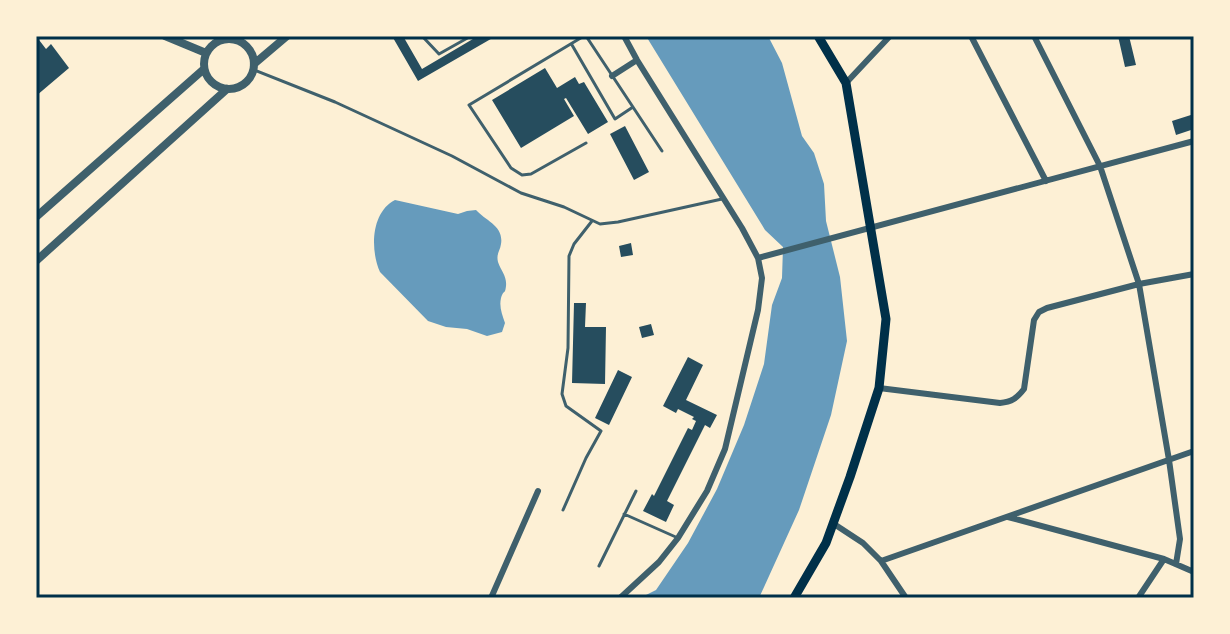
<svg xmlns="http://www.w3.org/2000/svg" width="1230" height="634" font-family="'Noto Sans',sans-serif">
  <style>
    .water { fill: #669bbc }
    .building { fill: #264d5e }
    .lines { fill: none; stroke-linecap: round; stroke-linejoin: round }
    .service { stroke: #3f606c; stroke-width: 3 }
    .minor { stroke: #3f606c; stroke-width: 6 }
    .tertiary { stroke: #3f606c; stroke-width: 8 }
    .secondary { stroke: #003049; stroke-width: 9 }
    .neatline { fill: none; stroke: #003049; stroke-width: 3 }
  </style>
  <rect width="100%" height="100%" fill="#fdf0d5"/>
  <path class="water" d="M 646,36 L 768,36 L 782,63 L 802,136 L 814,153 L 824,184 L 826,221 L 840,277 L 847,341 L 831,415 L 799,510 L 759,598 L 640,598 L 656,590 L 688,543 L 717,489 L 744,425 L 764,364 L 772,305 L 782,278 L 783,247 L 765,230 Z
    M 395,200 L 458,214 L 467,211 L 476,210 C 486,221 504,226 501,244 C 500,251 496,254 498,262 C 501,271 507,276 506,286 C 505,295 504,289 501,298 C 499,307 502,314 505,323 L 502,332 L 487,336 L 467,329 L 446,327 L 428,321 L 380,272 C 370,250 371,212 395,200 Z"/>
  <path class="building" d="M 36,36 L 46,49 L 51,44 L 69,68 L 36,96 Z
    M 392,36 L 403,36 L 422,69 L 478,36 L 496,36 L 418,81 Z
    M 1118,36 L 1129,36 L 1136,65 L 1125,67 Z
    M 545,68 L 557,88 L 575,77 L 579,84 L 584,82 L 608,122 L 588,134 L 566,98 L 564,99 L 574,116 L 521,148 L 492,100 Z
    M 1194,114 L 1194,129 L 1176,135 L 1172,121 Z
    M 625,126 L 649,172 L 634,180 L 610,134 Z
    M 631,243 L 633,255 L 621,257 L 619,246 Z
    M 574,303 L 586,303 L 585,327 L 606,327 L 605,384 L 572,383 Z
    M 651,324 L 654,335 L 642,338 L 639,327 Z
    M 688,357 L 703,365 L 686,400 L 717,415 L 710,428 L 705,425 L 667,501 L 674,505 L 666,522 L 643,511 L 652,494 L 654,496 L 688,428 L 692,430 L 696,421 L 692,419 L 694,417 L 678,409 L 676,413 L 663,406 Z
    M 618,370 L 632,377 L 609,425 L 595,418 Z"/>
  <g class="lines">
    <path class="service" d="M 422,36 L 439,54 L 471,36
      M 584,36 L 469,105 L 511,168 L 522,175 L 531,174 L 586,143
      M 586,36 L 662,151
      M 572,45 L 615,119 L 633,107
      M 254,70 L 335,102 L 452,156 L 521,193 L 564,207 L 600,224 L 618,222 L 722,199
      M 563,510 L 586,458 L 601,431 L 566,406 L 562,394 L 568,348 L 569,256 L 574,244 L 592,221
      M 624,514 L 678,538
      M 599,566 L 636,491"/>
    <path class="minor" d="M 971,36 L 1046,181
      M 1034,36 L 1100,166 L 1139,284 L 1169,460 L 1180,539 L 1176,564
      M 612,76 L 637,60
      M 846,83 L 890,36
      M 758,258 L 1194,141
      M 879,388 L 1000,403 C 1012,402 1017,398 1024,389 L 1034,320 L 1039,312 L 1047,308 L 1139,284 L 1194,274
      M 1008,517 L 1164,559 L 1194,572
      M 834,524 L 863,543 L 881,561 L 906,598
      M 881,561 L 1194,451
      M 491,598 L 538,491
      M 620,598 L 659,562 L 678,538 L 707,491 L 725,449 L 758,310 L 762,278 L 758,258 L 742,228 L 637,60 L 624,36
      M 1138,598 L 1164,559"/>
    <path class="tertiary" d="M 165,36 L 206,53
      M204 64a25 25 0 1 1 50 0a25 25 0 1 1-50 0Z
      M 254,64 L 287,36
      M 36,217 L 204,69
      M 36,261 L 227,89"/>
    <path class="secondary" d="M 794,598 L 826,543 L 850,477 L 879,388 L 886,319 L 846,83 L 818,36"/>
  </g>
  <rect width="1230" height="634" fill="none" stroke="#fdf0d5" stroke-width="76"/>
  <rect x="38" y="38" width="1154" height="558" class="neatline"/>
</svg>
